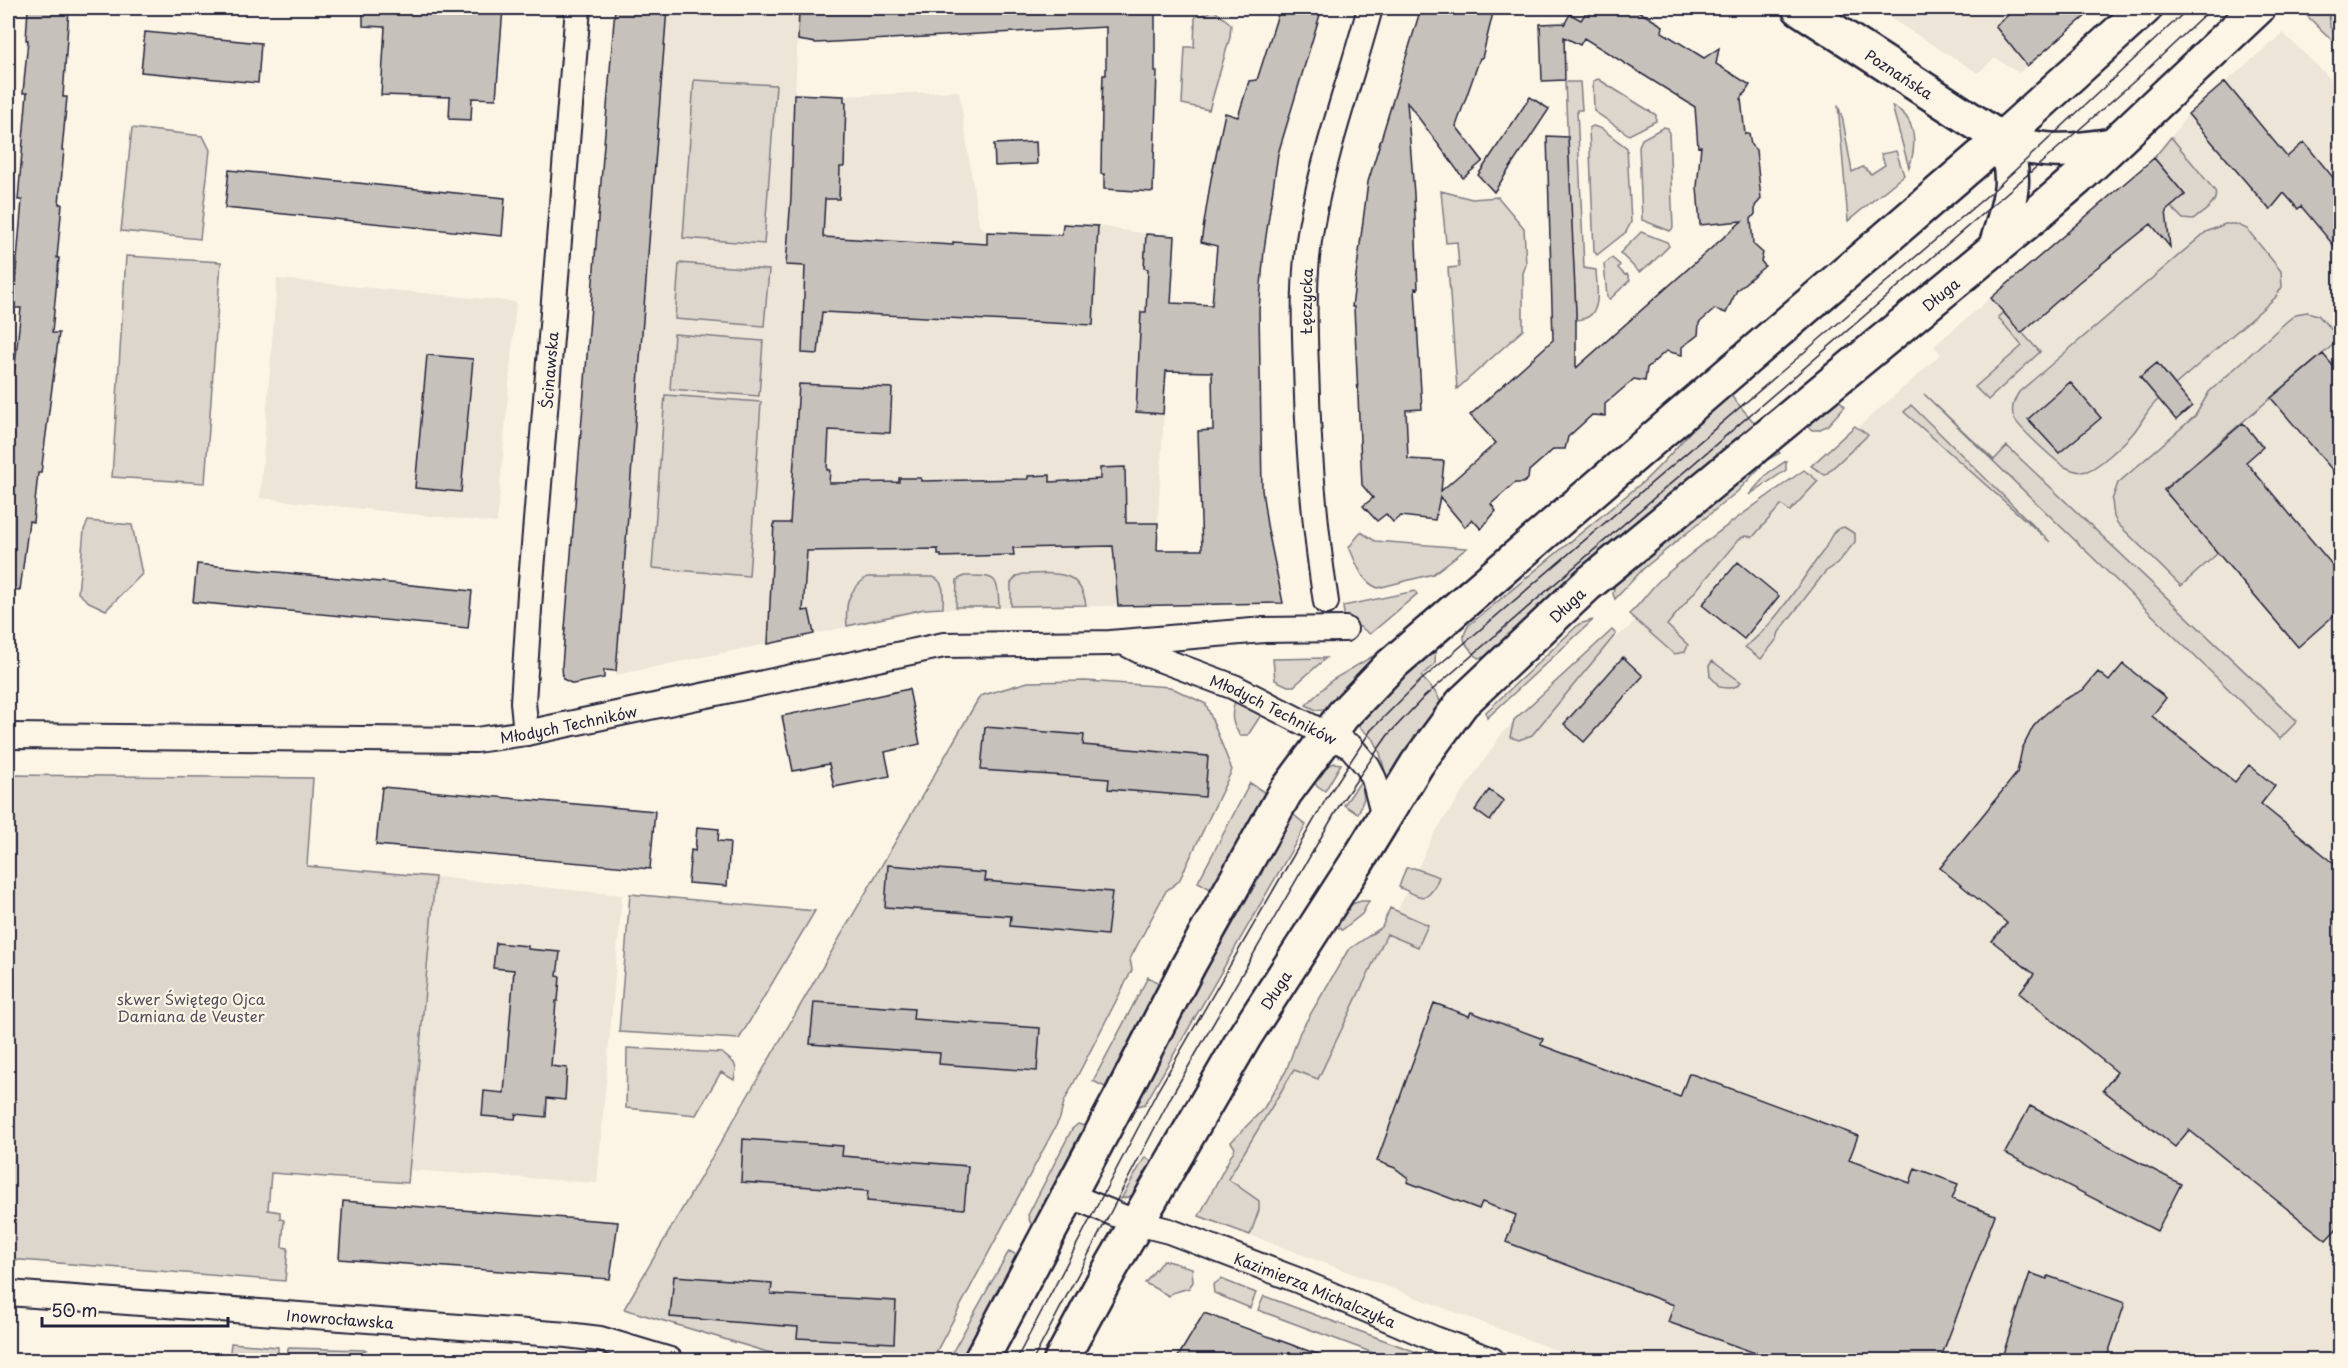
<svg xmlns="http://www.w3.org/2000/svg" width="2348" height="1368" font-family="'Playpen Sans',sans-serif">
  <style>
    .built { fill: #ece5d8 }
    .green { fill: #dcd6cc; stroke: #7f7c84; stroke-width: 1.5 }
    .building { fill: #c6c1bb; stroke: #22223b; stroke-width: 1.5 }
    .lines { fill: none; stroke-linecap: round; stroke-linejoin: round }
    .street-casing { stroke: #22223b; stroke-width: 28 }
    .secondary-casing { stroke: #22223b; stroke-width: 38 }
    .street { stroke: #fcf5e5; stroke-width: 24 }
    .secondary { stroke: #fcf5e5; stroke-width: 33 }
    .tram { stroke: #22223b; stroke-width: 1.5 }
    .labels { text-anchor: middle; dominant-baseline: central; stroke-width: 4.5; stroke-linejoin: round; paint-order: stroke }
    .street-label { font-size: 15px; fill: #22223b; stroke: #fcf5e5 }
    .park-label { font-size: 15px; fill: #504f5f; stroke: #fcf5e5 }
  </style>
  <rect width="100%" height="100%" fill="#fcf5e5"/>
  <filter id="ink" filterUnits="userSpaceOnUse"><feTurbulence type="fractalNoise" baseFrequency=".0167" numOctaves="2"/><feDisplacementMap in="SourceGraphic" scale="12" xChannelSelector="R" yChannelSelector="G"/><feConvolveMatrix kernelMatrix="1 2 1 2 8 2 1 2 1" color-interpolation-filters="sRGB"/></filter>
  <g filter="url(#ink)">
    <path class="built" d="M 667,8 L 799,8 L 795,94 L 844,96 L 959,91 L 979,225 L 987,232 L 1062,235 L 1063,224 L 1099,226 L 1146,234 L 1174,236 L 1153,605 L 933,609 L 616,675 Z
      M 1874,8 L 2096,8 L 2019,73 L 1995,58 L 1978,73 Z
      M 2283,33 L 2340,88 L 2340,1360 L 1582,1360 L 1250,1235 L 1259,1210 L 1228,1179 L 1294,1069 L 1318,1078 L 1434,834 L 1504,731 L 1628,628 L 1910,382 L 1941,354 L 1934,346 L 2139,172 L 2167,143 L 2188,114 Z
      M 277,279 L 516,302 L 497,523 L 260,498 Z
      M 435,877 L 622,895 L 597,1183 L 409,1170 Z"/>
    <path class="green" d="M 1211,8 L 1231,24 L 1230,37 L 1209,110 L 1182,104 L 1185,47 L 1194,47 L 1195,18 L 1198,15 L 1208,14 Z
      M 2303,8 L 2329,8 L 2330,27 L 2340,39 L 2340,48 L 2301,10 Z
      M 1598,79 L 1656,115 L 1656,121 L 1629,135 L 1594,111 L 1593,81 Z
      M 694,80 L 776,85 L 764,244 L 683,238 Z
      M 1565,82 L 1580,82 L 1582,110 L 1577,110 L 1584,268 L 1596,270 C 1597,290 1604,319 1576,320 Z
      M 1838,105 L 1843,121 L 1852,172 L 1863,167 L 1871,174 L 1885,165 L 1881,154 L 1896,151 L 1904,175 L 1848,221 Z
      M 1892,106 C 1917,117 1917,145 1909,168 Z
      M 1593,126 L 1602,129 L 1627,148 L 1631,222 L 1626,232 L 1597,255 L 1594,251 L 1589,128 Z
      M 1664,127 L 1668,128 L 1669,132 L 1673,228 L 1670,231 L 1642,220 L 1639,146 L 1642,139 Z
      M 132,128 L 203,136 L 210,150 L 200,239 L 121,231 Z
      M 2171,137 L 2215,191 C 2219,204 2202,212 2193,220 L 2183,219 L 2171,207 L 2185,195 L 2154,158 Z
      M 1441,191 L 1472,199 L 1498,197 L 1524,228 L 1526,265 L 1523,273 L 1523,330 L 1457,389 L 1448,268 L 1459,267 L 1457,242 L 1446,243 Z
      M 2225,224 L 2236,224 L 2247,229 L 2281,271 L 2282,287 L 2275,298 L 2175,385 L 2157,363 L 2140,377 L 2159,399 C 2147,409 2143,421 2134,432 C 2126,442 2099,467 2087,471 C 2080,473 2071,470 2065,467 C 2055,461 2019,428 2014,418 C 2010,409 2014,400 2019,392 L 2206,232 Z
      M 1641,232 L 1667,242 L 1669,246 L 1651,264 L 1639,272 L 1620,253 Z
      M 126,256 L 221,262 L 205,483 L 112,477 Z
      M 1612,258 L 1620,265 L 1618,268 L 1625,275 L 1627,274 L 1630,280 L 1610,299 L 1607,297 L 1604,264 Z
      M 679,263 L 769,270 L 764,326 L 675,319 Z
      M 2003,312 L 2040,352 L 1988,400 L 1975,387 L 2022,346 L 1998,317 Z
      M 2307,312 L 2318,315 L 2340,339 L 2164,489 L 2218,553 L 2181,586 L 2118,524 L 2114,517 L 2112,500 L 2118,483 L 2195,416 L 2209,392 L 2286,322 L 2296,314 Z
      M 674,334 L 763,341 L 759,396 L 670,389 Z
      M 1727,391 L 1758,427 L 1547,598 L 1491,653 L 1485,657 L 1478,658 C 1467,645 1458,641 1469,625 L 1644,481 C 1675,453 1698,420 1727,391 Z
      M 1924,394 L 1994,460 L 2007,446 L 2297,721 L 2280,739 Z
      M 665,395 L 761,402 L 749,576 L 652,568 Z
      M 1837,398 L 1845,406 L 1827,426 L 1818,430 L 1812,430 L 1803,422 Z
      M 1911,405 L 2050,542 L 1904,412 Z
      M 1855,426 L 1868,435 L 1825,475 L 1811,466 Z
      M 1775,446 L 1780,453 L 1767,460 L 1738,491 L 1643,569 L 1615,599 L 1613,594 L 1615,582 Z
      M 1786,461 L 1786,470 L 1749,495 L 1768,473 Z
      M 1804,470 L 1818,481 L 1790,511 L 1781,505 L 1753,537 L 1745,536 L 1739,539 L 1667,625 L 1688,645 L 1685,652 L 1674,654 L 1629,614 C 1642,603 1650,588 1663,577 C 1708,538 1756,504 1804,470 Z
      M 88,521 L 132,525 L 142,574 L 106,610 L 89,602 L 78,593 L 84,530 Z
      M 1844,527 L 1855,534 L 1855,542 L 1837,564 L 1825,572 L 1779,632 L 1777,639 L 1761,659 L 1745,647 C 1778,622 1799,582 1824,550 C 1828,544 1830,535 1836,530 C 1839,528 1840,528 1844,527 Z
      M 1361,532 L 1375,541 L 1467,548 L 1433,574 L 1378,588 C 1361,582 1356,562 1349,547 Z
      M 1023,574 C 1053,574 1080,567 1086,605 L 1011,606 L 1011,583 L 1017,576 Z
      M 964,576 C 995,576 998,574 999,607 L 956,607 L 957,580 Z
      M 867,577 L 933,577 C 946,582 943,596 943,608 L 924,609 L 847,626 C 845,603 848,591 867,577 Z
      M 1460,581 L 1462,583 L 1331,708 L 1316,710 L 1306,705 L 1332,680 L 1380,652 Z
      M 1415,591 L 1417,594 L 1370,634 L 1360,627 L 1345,624 L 1343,606 Z
      M 1593,620 L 1487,718 L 1486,712 L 1579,624 Z
      M 1612,630 L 1616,634 L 1532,735 L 1519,740 L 1510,737 L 1514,720 Z
      M 1436,641 L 1435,664 L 1421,676 L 1437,694 L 1442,706 L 1391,781 L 1387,779 L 1380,753 L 1374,740 L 1356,724 Z
      M 1326,658 L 1294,686 L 1288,686 L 1275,680 L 1273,659 Z
      M 1712,661 L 1741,682 C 1736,689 1728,689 1720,687 L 1710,676 L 1709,666 Z
      M 1086,681 L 1170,687 L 1206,704 L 1232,770 L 1179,881 L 1166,891 L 1130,959 L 1132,970 L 1064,1102 L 1060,1118 L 934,1356 L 931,1360 L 794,1360 L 624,1309 L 980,696 L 1028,682 Z
      M 1235,701 L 1261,715 L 1248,735 L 1240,735 C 1231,723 1231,715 1235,701 Z
      M 1335,763 L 1341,764 L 1325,791 L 1309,780 L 1325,766 Z
      M 8,775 L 313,778 L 307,866 L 435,877 L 408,1183 L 271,1173 L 268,1210 L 280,1212 L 280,1219 L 284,1220 L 282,1247 L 288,1248 L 285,1281 L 8,1259 Z
      M 1361,781 L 1364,798 L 1358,814 L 1344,805 Z
      M 1250,783 L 1270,796 L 1212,890 L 1198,882 Z
      M 1289,811 L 1306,825 L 1145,1104 L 1138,1106 L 1137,1100 L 1211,962 L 1261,875 Z
      M 1406,868 L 1414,868 L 1439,877 C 1428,905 1422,898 1399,887 Z
      M 630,894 L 815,911 L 739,1039 L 619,1032 Z
      M 1361,901 L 1369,901 L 1362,914 L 1342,930 L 1336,926 L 1352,904 Z
      M 1390,908 L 1428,925 L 1418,947 L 1387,934 L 1318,1079 L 1294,1070 L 1228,1179 L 1259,1201 L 1259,1210 L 1250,1235 L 1199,1216 L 1235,1148 L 1231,1142 L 1264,1108 L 1286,1071 L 1300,1032 L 1348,950 L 1382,927 Z
      M 1148,977 L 1159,983 L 1105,1087 L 1093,1081 Z
      M 627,1048 L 722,1053 L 734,1063 L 736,1069 L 734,1080 L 721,1072 L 696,1115 L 626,1108 Z
      M 1078,1124 L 1084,1126 L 1033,1225 L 1030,1222 L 1028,1215 L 1072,1129 Z
      M 1145,1157 L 1155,1163 L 1137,1194 L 1121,1199 Z
      M 1009,1251 L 1017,1255 L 962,1360 L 948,1360 Z
      M 1163,1260 L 1192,1268 L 1193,1282 L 1189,1288 L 1172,1293 L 1169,1296 L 1145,1283 Z
      M 1221,1279 L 1256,1293 L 1250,1308 L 1214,1293 L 1213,1285 Z
      M 1264,1296 L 1427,1356 L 1425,1360 L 1392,1360 L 1258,1310 Z
      M 231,1343 L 278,1347 L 278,1360 L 229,1360 Z
      M 288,1348 L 366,1350 L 354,1360 L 287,1360 Z"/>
    <path class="building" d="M 28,8 L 69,8 L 63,97 L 67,97 L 62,150 L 64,150 L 59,204 L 62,204 L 57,258 L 59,258 L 52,333 L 59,333 L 41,473 L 38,473 L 33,522 L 29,521 L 20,590 L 8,589 L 8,407 L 12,375 L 14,375 L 21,308 L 13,308 L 22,200 L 18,200 L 27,93 L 23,93 L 28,40 L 26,40 Z
      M 363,8 L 503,8 L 496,99 L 472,98 L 471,120 L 449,119 L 450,97 L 381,95 L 385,27 L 363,26 Z
      M 615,8 L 667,8 L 616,671 L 604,670 L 604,678 L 573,684 L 563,679 L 562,666 Z
      M 799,8 L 1155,8 L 1155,71 L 1157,71 L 1153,192 L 1104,189 L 1104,174 L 1101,174 L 1102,105 L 1103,75 L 1106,75 L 1106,27 L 816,43 L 798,40 Z
      M 1280,8 L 1322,8 L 1278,154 L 1264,250 L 1259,310 L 1262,490 L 1267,525 L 1283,603 L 1118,606 L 1113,546 L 1013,548 L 1014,555 L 1011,555 L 941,557 L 941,555 L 938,555 L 938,549 L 807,551 L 803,611 L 809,610 L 814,634 L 768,644 L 774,523 L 790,523 L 799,384 L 892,388 L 890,433 L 829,430 L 827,470 L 830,470 L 829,483 L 899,482 L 899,478 L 921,478 L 921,481 L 1028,479 L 1028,476 L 1050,475 L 1050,482 L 1100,479 L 1100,468 L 1125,467 L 1126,523 L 1158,523 L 1157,550 L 1202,550 L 1198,431 L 1213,430 L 1212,372 L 1166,371 L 1163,414 L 1136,412 L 1141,312 L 1146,312 L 1148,269 L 1144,268 L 1146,234 L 1175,236 L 1171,303 L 1212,305 L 1217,246 L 1201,242 L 1211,179 L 1225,113 L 1238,117 L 1249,81 L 1257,80 Z
      M 1421,8 L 1474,8 L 1493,13 L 1482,58 L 1480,58 L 1456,126 L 1483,161 L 1463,178 L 1407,102 L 1414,194 L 1418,289 L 1415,288 L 1422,409 L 1406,410 L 1408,459 L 1444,461 L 1441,491 L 1496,443 L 1470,415 L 1553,340 L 1547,136 L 1568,137 L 1576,312 L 1576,368 L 1742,221 L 1700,225 L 1697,187 L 1701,146 L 1698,147 L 1695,107 L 1584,38 L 1580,45 L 1564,37 L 1565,80 L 1542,81 L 1540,24 L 1564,23 L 1564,25 L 1570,14 L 1581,20 L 1589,8 L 1633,8 L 1663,26 L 1662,32 L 1704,58 L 1719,48 L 1716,64 L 1750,85 L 1741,99 L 1745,134 L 1749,134 L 1751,145 L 1756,150 L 1761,199 L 1755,206 L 1755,214 L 1751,219 L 1753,244 L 1763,253 L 1761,261 L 1765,266 L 1737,290 L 1726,313 L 1715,309 L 1699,323 L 1698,335 L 1682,347 L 1682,355 L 1666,351 L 1647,368 L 1645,381 L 1634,379 L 1605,404 L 1605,416 L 1592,415 L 1568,437 L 1565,449 L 1554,449 L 1529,471 L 1528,479 L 1523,483 L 1515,483 L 1491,504 L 1496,511 L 1481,529 L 1472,519 L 1465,527 L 1440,497 L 1435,520 L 1401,516 L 1393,522 L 1386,514 L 1377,521 L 1363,506 L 1373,498 L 1362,485 L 1354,307 L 1352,307 L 1368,182 Z
      M 2017,8 L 2095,8 L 2027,66 L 1995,26 Z
      M 145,32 L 261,43 L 258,83 L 141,72 Z
      M 2225,82 L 2287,157 L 2304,142 L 2340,186 L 2340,253 L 2301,206 L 2298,209 L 2284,193 L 2270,210 L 2188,114 Z
      M 794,94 L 844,96 L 844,102 L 846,102 L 844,167 L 840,167 L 839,199 L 825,199 L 823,237 L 953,245 L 953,242 L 987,244 L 987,232 L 1062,235 L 1063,224 L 1098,226 L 1093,325 L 822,312 L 818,354 L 802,353 L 805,266 L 786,265 L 791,197 Z
      M 1530,97 L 1549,109 L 1494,192 L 1478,175 Z
      M 1036,142 L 1037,164 L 995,166 L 994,144 Z
      M 2154,158 L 2185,195 L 2166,211 L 2170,247 L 2151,224 L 2079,282 L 2021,333 L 1991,298 Z
      M 229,170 L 505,198 L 502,236 L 225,208 Z
      M 2323,354 L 2340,374 L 2340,479 L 2271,398 Z
      M 427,355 L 473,359 L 461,492 L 415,488 Z
      M 2157,363 L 2192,406 L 2176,420 L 2140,377 Z
      M 2070,382 L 2101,418 L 2059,453 L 2028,419 Z
      M 2243,423 L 2263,447 L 2246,462 L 2340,574 L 2340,610 L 2298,647 L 2164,490 Z
      M 1738,562 L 1779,596 L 1744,639 L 1702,605 Z
      M 197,564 L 472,591 L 468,628 L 193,602 Z
      M 1623,657 L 1643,676 L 1584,742 L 1564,724 Z
      M 2123,664 L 2166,698 L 2152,716 L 2235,782 L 2249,765 L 2275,786 L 2261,804 L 2340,868 L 2340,1225 L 2326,1240 L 2189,1130 L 2175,1147 L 2103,1090 L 2117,1072 L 2019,993 L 2034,974 L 1992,941 L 2007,923 L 1940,868 L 2017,773 L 2022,749 L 2033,727 L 2042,717 L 2061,701 L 2083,690 L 2098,672 L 2109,681 Z
      M 909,689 L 920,744 L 885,752 L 890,776 L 834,787 L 829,764 L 793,771 L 782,716 Z
      M 985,727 L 1084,735 L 1083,745 L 1208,756 L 1205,797 L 1108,789 L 1109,779 L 981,770 Z
      M 382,787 L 655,811 L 650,869 L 376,845 Z
      M 1489,790 L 1504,801 L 1490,821 L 1475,810 Z
      M 697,827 L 719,829 L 718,841 L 730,842 L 727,886 L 688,883 L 691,850 L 695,851 Z
      M 888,865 L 986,873 L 985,881 L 1112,892 L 1107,935 L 1010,926 L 1011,916 L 885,907 Z
      M 496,943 L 528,946 L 528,949 L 560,952 L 557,976 L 560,977 L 558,1001 L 556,1001 L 551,1066 L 567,1068 L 565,1100 L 547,1098 L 546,1117 L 516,1114 L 515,1119 L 482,1116 L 484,1091 L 504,1093 L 514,970 L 493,968 Z
      M 814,1002 L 914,1009 L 913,1019 L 1040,1028 L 1037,1071 L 939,1064 L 940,1053 L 810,1044 Z
      M 1434,1003 L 1469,1016 L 1471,1012 L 1543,1039 L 1541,1045 L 1680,1097 L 1689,1073 L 1858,1136 L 1849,1160 L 1910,1183 L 1915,1168 L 1958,1184 L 1952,1199 L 1995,1215 L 1940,1360 L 1775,1360 L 1668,1322 L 1674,1305 L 1506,1242 L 1516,1215 L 1482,1202 L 1479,1209 L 1407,1182 L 1408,1178 L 1395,1168 L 1377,1161 Z
      M 2030,1106 L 2181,1184 L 2157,1231 L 2005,1153 Z
      M 743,1139 L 843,1146 L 842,1156 L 968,1166 L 964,1209 L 867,1201 L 868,1191 L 741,1182 Z
      M 343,1201 L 618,1222 L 610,1279 L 339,1259 Z
      M 2030,1273 L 2047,1279 L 2048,1276 L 2125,1303 L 2106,1360 L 2001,1360 Z
      M 674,1276 L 772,1283 L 771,1294 L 896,1301 L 894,1343 L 797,1338 L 798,1327 L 670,1317 Z
      M 1204,1313 L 1328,1358 L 1327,1360 L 1176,1360 Z"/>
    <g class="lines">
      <g class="street-casing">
        <g id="street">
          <path id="s1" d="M 1326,602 C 1314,524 1308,445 1306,367 C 1304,319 1303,269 1312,222 C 1325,149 1351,79 1370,8"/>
          <path id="s2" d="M 1123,642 L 1146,654 L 1234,687 L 1351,747 L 1368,767 L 1374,779 L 1384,817"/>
          <path id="s3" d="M 526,733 L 523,702 L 530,594 L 578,8"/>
          <path id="s4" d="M 8,736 L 476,740 L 526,733 L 944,645 L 1110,643 L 1264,630 L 1345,629"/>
          <path id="s5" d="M 1069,1195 L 1137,1223 L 1169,1231 L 1297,1280 L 1435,1339 L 1492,1360"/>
          <path id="s6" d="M 8,1293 L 567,1335 L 600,1339 L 670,1360"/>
        </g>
      </g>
      <g class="secondary-casing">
        <g id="secondary">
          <path id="s7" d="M 1799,8 L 2001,139 C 2042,154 2070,152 2112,145"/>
          <path d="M 1995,249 C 2007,209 2022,178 2001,139"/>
          <path d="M 981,1360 L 1123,1093 L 1188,966 L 1285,793 L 1343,715 L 1391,665 L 2001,139 L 2145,8"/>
          <path id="s8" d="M 1061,1360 L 1109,1271 L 1245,1036 L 1357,862 L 1417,764 L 1462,703 L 1587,585 L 2027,222 L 2077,179 L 2258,8"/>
        </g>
      </g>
      <use href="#street" class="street"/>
      <use href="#secondary" class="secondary"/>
      <path class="tram" d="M 1016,1360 L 1158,1090 L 1326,799 L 1371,730 L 1419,682 L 1996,188 L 2189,8
        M 1033,1360 L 1172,1095 L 1342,801 L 1388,735 L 1424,697 L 2041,163 L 2139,77 L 2212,8"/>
    </g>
  </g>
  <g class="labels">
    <g class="street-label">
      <text stroke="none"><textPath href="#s7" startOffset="120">Poznańska</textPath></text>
      <text stroke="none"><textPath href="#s8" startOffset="1400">Długa</textPath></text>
      <text stroke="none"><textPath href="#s1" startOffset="302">Łęczycka</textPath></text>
      <text stroke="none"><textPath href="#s3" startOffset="364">Ścinawska</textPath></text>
      <text stroke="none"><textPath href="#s8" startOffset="914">Długa</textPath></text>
      <text stroke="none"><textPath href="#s2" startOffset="165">Młodych Techników</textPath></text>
      <text stroke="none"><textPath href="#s4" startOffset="562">Młodych Techników</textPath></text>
      <text stroke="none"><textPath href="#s8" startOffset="428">Długa</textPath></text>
      <text stroke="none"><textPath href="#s5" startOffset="264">Kazimierza Michalczyka</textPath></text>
      <text stroke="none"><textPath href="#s6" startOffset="333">Inowrocławska</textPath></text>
    </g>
    <g class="park-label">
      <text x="191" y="998">skwer Świętego Ojca<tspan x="191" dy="17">Damiana de Veuster</tspan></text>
    </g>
  </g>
  <rect width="2348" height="1368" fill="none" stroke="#fcf5e5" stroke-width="30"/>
  <rect x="15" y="15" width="2318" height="1338" fill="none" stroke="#22223b" stroke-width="2" filter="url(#ink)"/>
  <path d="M42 1317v9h186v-9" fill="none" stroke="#22223b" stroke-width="3"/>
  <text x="51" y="1317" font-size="18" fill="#22223b" stroke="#fcf5e5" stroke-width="4.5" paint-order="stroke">50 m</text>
</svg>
